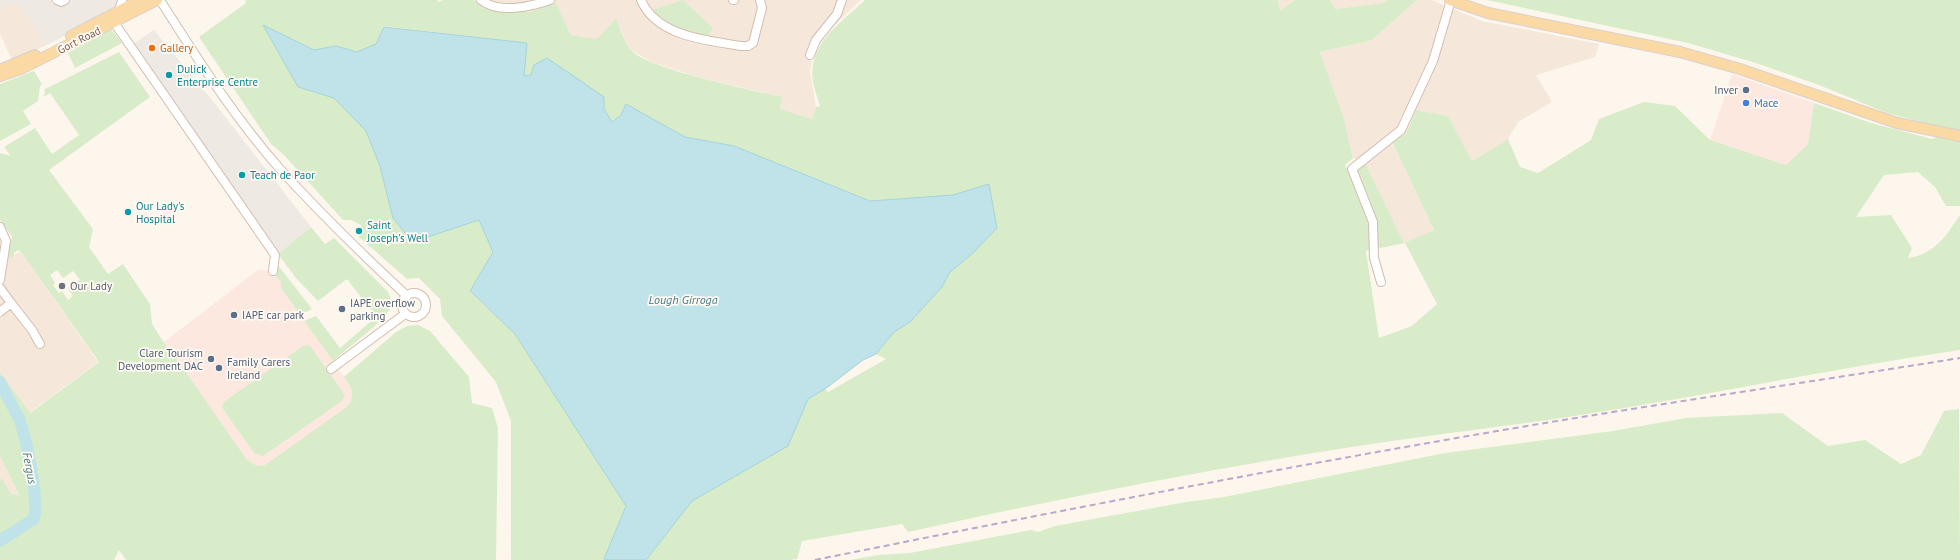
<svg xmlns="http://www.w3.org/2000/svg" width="1960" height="560" font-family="'PT Sans',sans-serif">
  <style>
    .residential { fill: #f5e8da }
    .commercial { fill: #fde8e0 }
    .industrial { fill: #efe9e4 }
    .green { fill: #d8ecc9; fill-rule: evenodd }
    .water { fill: #bfe3e8; stroke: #a5d3da }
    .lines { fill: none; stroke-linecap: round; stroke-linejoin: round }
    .river { stroke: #bfe3e8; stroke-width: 12 }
    .minor-casing { stroke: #d1beb0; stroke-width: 10 }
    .major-casing { stroke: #dad1cd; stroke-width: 12 }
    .minor { stroke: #fff; stroke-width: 8 }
    .major { stroke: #fbd9a5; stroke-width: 10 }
    .rail { stroke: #b9a8c9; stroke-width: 2; stroke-dasharray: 6 4; stroke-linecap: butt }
    .food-dot { fill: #e8710a; stroke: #fffaf3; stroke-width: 1.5 }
    .culture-dot { fill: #0f9aa8; stroke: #fffaf3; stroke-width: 1.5 }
    .service-dot { fill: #5c6f8a; stroke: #fffaf3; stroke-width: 1.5 }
    .shop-dot { fill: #3f7fe0; stroke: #fffaf3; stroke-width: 1.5 }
    .worship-dot { fill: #6b7280; stroke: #fffaf3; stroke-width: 1.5 }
    .labels { text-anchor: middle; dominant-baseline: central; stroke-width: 3.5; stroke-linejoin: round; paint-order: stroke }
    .street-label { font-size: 11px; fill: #7a5c4d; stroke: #fffaf3 }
    .food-label { font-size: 11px; fill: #c56008; stroke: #fffaf3; text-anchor: start }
    .culture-label { font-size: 11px; fill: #0d838f; stroke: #fffaf3; text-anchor: start }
    .service-label { font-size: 11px; fill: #4e5e75; stroke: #fffaf3; text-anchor: start }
    .shop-label { font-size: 11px; fill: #366cbe; stroke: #fffaf3; text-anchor: start }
    .worship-label { font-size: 11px; fill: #5b616d; stroke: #fffaf3; text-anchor: start }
    .water-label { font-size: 12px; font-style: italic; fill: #437c86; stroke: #fffaf3 }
  </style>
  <rect width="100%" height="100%" fill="#fdf6ec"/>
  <path class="residential" d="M 474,0 L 861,0 L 822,37 L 813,55 L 810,71 L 816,107 L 812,119 L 780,109 L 782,97 L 701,78 L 652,62 L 630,50 L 616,18 L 597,39 L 571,35 L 556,3 L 530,12 L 495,11 L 483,8 Z
    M 1278,0 L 1295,0 L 1280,11 Z
    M 1330,0 L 1387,0 L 1383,3 L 1335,9 Z
    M 1417,0 L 1431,0 L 1482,21 L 1599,44 L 1595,57 L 1536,75 L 1552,102 L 1518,122 L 1508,139 L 1472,161 L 1448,116 L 1416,110 L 1406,134 L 1392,143 L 1434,230 L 1404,243 L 1365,163 L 1353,158 L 1344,119 L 1320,52 L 1372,40 Z
    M 17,1 L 47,45 L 12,60 L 0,34 L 0,10 Z
    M 21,252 L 98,362 L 29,413 L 0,372 L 0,259 Z
    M 0,456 L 19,496 L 11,494 L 2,479 L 0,479 Z"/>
  <path class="commercial" d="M 1732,74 L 1814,103 L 1808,144 L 1786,165 L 1710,140 Z
    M 258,270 L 273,271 L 281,282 L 281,288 L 359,398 L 255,478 L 160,345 Z"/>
  <path class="industrial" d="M 0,0 L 134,0 L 47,45 L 17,1 L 0,10 Z
    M 154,30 L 212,100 L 311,227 L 278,254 L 133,44 Z"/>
  <path class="green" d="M 245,0 L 437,0 L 439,2 L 443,0 L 474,0 L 483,8 L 495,11 L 530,12 L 556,3 L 571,35 L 597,39 L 616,18 C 620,28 624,40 630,49 C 643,68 755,91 782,97 L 780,109 L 812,119 L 816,107 L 820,106 C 818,98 814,90 813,82 C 807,44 841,23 865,0 L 1278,0 L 1280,11 L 1295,0 L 1330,0 L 1335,9 L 1383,3 L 1387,0 L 1417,0 L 1372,40 L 1320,52 L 1344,119 L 1353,158 L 1345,165 L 1353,182 L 1357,171 L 1365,163 L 1404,243 L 1434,230 L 1392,142 L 1406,134 L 1416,110 L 1448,116 L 1472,161 L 1508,139 L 1520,167 L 1538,173 L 1591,140 L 1599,119 L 1644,102 L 1675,106 L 1710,140 L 1786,165 L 1808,144 L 1814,103 L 1871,123 L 1932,139 L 1939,136 L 1960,140 L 1960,206 L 1946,206 L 1935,187 L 1918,172 L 1884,175 L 1856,217 L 1891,215 L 1912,248 L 1908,258 C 1935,254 1946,236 1960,215 L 1960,350 C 1829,369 1699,397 1568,417 C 1494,428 1419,436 1345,448 C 1198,471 1053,500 908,532 L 902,524 L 802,541 L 797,559 L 789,560 L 646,560 L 692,501 L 788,446 L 808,399 L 825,389 L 828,392 L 886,359 L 876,354 L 894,332 L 910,322 L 942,287 L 950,272 L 972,254 L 989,185 L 953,195 L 870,201 L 734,146 L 685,137 L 626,104 L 621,115 L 612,122 L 604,109 L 532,75 L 524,76 L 527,43 L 384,26 L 377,44 L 357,52 L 336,46 L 314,50 L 264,26 L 298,87 L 334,98 L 366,131 L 380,166 L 393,218 L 411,242 L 479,220 L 493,252 L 470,292 L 515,334 L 626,506 L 605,559 L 608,560 L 511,560 L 511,421 L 496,382 L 442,316 L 440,299 L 419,278 L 407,279 L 358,236 L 361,225 L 351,220 L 343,220 L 283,154 L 271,144 L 199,37 L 246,3 ZM 1405,243 L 1437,304 L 1412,326 L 1379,338 L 1366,251 Z
    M 683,0 L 713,28 L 707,36 L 669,24 L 652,10 Z
    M 1487,0 L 1960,0 L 1960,132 L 1887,113 L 1819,85 L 1756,63 L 1688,43 Z
    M 111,29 L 122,43 L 75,68 L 68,53 Z
    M 119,52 L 150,97 L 49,170 L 93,229 L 89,247 L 108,274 L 123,264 L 150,304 L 152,324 L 168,349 L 171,356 L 176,358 L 247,460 L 257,466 L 265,465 L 348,406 C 355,393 353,389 344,377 L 396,332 L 407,326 L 418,325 L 430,331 L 469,377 L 472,403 L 492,408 L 498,428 L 496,560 L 126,560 L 119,550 L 114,560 L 0,560 L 0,479 L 2,479 L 11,494 L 19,495 L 0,456 L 0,372 L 30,413 L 99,362 L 21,252 L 18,250 L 14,253 L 13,257 L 8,258 L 12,236 L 0,220 L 0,153 L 11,156 L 4,147 L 35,128 L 52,154 L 79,135 L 50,93 L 44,97 L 45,89 ZM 57,270 L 63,278 L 73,271 L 80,280 L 68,288 L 73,296 L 68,300 L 62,291 L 59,293 L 53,285 L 55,283 L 50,275 Z
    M 34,71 L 42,84 L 40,86 L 38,101 L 23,111 L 31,124 L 0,141 L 0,84 Z
    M 311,227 L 325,244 L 334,238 L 388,292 L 393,304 C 387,320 347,348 333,361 L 304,321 L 316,316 L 340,348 L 376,317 L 347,279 L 318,301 L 296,278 L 278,254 Z
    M 277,264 L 312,309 L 300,315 L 281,288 L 281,282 L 275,275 Z
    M 308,345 L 311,347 L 345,395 L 342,401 L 263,456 L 254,453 L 223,409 L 222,405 L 225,401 L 303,346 Z
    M 1959,409 L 1960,560 L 850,560 L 878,555 L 910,553 L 1031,530 L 1038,532 L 1055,526 L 1186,502 L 1224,497 L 1445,453 L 1613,431 L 1686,418 L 1782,413 L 1828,446 L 1865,440 L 1901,464 L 1921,455 L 1944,411 Z"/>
  <path class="water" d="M 263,25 L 314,50 L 336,46 L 357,52 L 376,44 L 384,27 L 527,43 L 524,76 L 531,75 L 534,65 L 547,58 L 604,97 L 604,109 L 612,122 L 621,115 L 626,104 L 685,137 L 734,146 L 870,201 L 953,195 L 989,184 L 997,228 L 972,254 L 950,272 L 942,287 L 910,322 L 894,332 L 876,354 L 863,360 L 825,389 L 808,399 L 788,446 L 692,501 L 646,560 L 608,560 L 604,559 L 626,506 L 515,334 L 470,291 L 493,252 L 479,220 L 412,242 L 393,218 L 380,166 L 366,131 L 334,98 L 298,87 Z"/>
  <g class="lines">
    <path class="river" d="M 0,382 C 6,395 14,408 20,421 C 27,441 39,499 34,519 L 0,541"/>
    <g class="minor-casing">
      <path id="minor" d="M 57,0 L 61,2 L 65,0
        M 160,0 C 197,58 234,117 280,169 C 320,213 363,255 407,296
        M 481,0 C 498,14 530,7 550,0
        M 641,0 C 657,37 707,40 741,46 L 748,46 L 753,43 L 762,8 L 760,0
        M 733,0 L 734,0
        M 119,11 L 122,0
        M 111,18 L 275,255 L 273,271
        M 810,55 L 816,40 L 837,14 L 842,0
        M 0,227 L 6,241 L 0,280
        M 1381,282 L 1374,258 L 1373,222 L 1352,169 L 1401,130 L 1433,61 L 1451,0
        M 0,288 L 11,303 L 0,312
        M402 305a12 12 0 1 1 24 0a12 12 0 1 1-24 0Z
        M 11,303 L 32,330 L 40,344
        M 331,369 L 405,314"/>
    </g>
    <g class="major-casing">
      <path id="major" d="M 1450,0 L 1488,13 L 1680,52 L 1740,69 L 1897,123 L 1960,136
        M 71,36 L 140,0
        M 2,69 L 35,55
        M 0,76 L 23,68 L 157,0"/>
    </g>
    <use href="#minor" class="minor"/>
    <use href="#major" class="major"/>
    <path class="rail" d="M 815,560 C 1052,512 1289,466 1527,426 C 1671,402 1816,381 1960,358"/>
  </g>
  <circle class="food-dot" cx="152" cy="48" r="4"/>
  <g class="culture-dot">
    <circle cx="169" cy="75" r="4"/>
    <circle cx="242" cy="175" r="4"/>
    <circle cx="128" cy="212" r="4"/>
    <circle cx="359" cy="231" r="4"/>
  </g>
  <g class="service-dot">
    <circle cx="1746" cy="90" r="4"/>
    <circle cx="342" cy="309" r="4"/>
    <circle cx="234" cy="315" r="4"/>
    <circle cx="211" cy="359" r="4"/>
    <circle cx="219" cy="368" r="4"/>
  </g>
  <circle class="shop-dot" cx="1746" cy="103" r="4"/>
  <circle class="worship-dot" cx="62" cy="286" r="4"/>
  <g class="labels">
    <g class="street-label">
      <text transform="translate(79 40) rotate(-27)">Gort Road</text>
    </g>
    <g class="food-label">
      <text x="160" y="48">Gallery</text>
    </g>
    <g class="culture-label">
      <text x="177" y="69">Dulick<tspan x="177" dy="13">Enterprise Centre</tspan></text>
      <text x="250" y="175">Teach de Paor</text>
      <text x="136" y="206">Our Lady's<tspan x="136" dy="13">Hospital</tspan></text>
      <text x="367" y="225">Saint<tspan x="367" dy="13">Joseph's Well</tspan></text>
    </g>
    <g class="service-label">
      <text x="1738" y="90" text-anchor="end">Inver</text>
      <text x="350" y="303">IAPE overflow<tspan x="350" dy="13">parking</tspan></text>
      <text x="242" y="315">IAPE car park</text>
      <text x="203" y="353" text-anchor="end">Clare Tourism<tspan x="203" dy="13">Development DAC</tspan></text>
      <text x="227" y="362">Family Carers<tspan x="227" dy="13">Ireland</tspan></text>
    </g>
    <g class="shop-label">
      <text x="1754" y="103">Mace</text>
    </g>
    <g class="worship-label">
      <text x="70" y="286">Our Lady</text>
    </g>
    <g class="water-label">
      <text x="683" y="299">Lough Girroga</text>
      <text transform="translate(30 468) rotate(79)">Fergus</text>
    </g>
  </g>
</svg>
